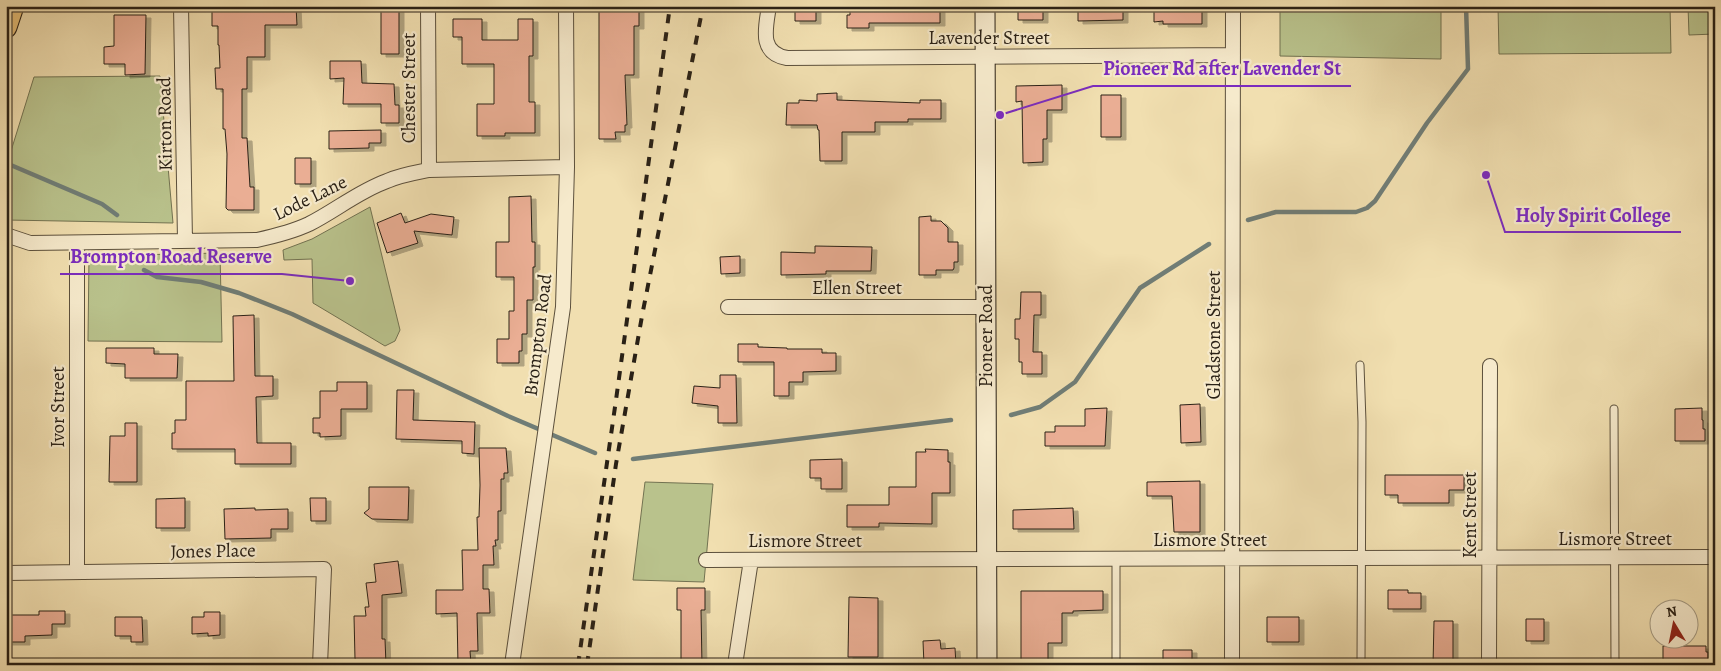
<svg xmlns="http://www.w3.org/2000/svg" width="1721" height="671" font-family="Alegreya,serif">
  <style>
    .green { fill: #b9c28c; stroke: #727251 }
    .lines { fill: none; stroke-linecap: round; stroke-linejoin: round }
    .stream { stroke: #707d76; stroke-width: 4.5 }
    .building { fill: #eaae94; stroke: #2a2116; filter: url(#shadow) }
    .service-casing { stroke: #5c503c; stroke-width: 9 }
    .minor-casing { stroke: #5c503c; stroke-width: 16 }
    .secondary-casing { stroke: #2a2116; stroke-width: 21 }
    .primary-casing { stroke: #2a2116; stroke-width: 23 }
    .service { stroke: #f6eacc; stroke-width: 7 }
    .minor { stroke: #f6eacc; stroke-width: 14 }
    .secondary { stroke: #f6eacc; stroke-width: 19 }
    .primary { stroke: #e8c078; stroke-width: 21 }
    .rail { stroke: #2a2116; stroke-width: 4; stroke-dasharray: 9 9; stroke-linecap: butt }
    .labels { text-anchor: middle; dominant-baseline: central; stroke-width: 4.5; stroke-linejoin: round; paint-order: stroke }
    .street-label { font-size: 19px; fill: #2a2116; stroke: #f6eacc }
    .leader { fill: none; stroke: #7b2cbf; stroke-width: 2 }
    .callout-dot { fill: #7b2cbf; stroke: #f6eacc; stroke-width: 2 }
    .callout-label { font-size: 20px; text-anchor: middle; font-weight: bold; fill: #7b2cbf; stroke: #f6eacc; stroke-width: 4.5; stroke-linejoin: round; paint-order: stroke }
  </style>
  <defs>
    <filter id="shadow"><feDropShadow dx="5" dy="3" stdDeviation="0" flood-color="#0004"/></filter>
  </defs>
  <rect width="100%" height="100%" fill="#f1dfb0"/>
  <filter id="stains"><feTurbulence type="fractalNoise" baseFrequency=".004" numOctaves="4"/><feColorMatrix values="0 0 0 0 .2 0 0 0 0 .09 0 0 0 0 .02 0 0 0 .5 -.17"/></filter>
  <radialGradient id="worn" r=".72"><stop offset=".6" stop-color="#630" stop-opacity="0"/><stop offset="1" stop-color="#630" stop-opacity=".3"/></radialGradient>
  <path class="green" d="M 1280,6 L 1441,6 L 1441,59 L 1280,56 Z
    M 1498,6 L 1670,6 L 1671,53 L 1499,54 Z
    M 1688,6 L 1715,6 L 1715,34 L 1689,35 Z
    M 160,76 L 173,223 L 6,220 L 6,167 L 34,77 Z
    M 370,207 L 400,330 L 395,341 L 385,346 L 313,303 L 312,259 L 284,260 L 283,250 L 312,239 Z
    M 220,253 L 222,342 L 88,341 L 89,256 Z
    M 645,482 L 713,484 L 704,582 L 633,580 Z"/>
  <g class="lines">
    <path class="stream" d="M 6,163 L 102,204 L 117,215
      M 1248,220 L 1276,212 L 1356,212 L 1367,208 L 1375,201 L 1427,123 L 1468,69 L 1466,6
      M 144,270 L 157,277 L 201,282 L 239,293 L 292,314 L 508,416 L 595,453
      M 1011,415 L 1040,407 L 1075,382 L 1140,288 L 1209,244
      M 633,459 L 951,420"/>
  </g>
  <path class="building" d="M 212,6 L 245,6 L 245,8 L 296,6 L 297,25 L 265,25 L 265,57 L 247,57 L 247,89 L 242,89 L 242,138 L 247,138 L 250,187 L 254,187 L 254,210 L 228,210 L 226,208 L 227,154 L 225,129 L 223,129 L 223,89 L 216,89 L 215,68 L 220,68 L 219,45 L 218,45 L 218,26 L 212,26 Z
    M 381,6 L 399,6 L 399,54 L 381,54 Z
    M 599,6 L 639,6 L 639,26 L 634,26 L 634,75 L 625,75 L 627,125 L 625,125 L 625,132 L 615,132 L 616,139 L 599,139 Z
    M 795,6 L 816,6 L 816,21 L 795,21 Z
    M 892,6 L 940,6 L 940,23 L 869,23 L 869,28 L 847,28 L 847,15 L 850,15 L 850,8 L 892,8 Z
    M 1018,6 L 1043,6 L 1043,20 L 1018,20 Z
    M 1078,6 L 1123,6 L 1123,20 L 1078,21 Z
    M 1154,6 L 1202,6 L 1202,24 L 1163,24 L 1163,21 L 1154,22 Z
    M 114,15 L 146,15 L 145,74 L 125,75 L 125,64 L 104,64 L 104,47 L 114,46 Z
    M 453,19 L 482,19 L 482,40 L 518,40 L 518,19 L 533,19 L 533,56 L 529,56 L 529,102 L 535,102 L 535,133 L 505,133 L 505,136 L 477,136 L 477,104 L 494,104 L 494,64 L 462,64 L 462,37 L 453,37 Z
    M 330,61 L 361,61 L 362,83 L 394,84 L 395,105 L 399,105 L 399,123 L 381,123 L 381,104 L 343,104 L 344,78 L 330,79 Z
    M 1062,85 L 1062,110 L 1047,110 L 1047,139 L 1043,139 L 1043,162 L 1023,163 L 1022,101 L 1016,102 L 1016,86 Z
    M 837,93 L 837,100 L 920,103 L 920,100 L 941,100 L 941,119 L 908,119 L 908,122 L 875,122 L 875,132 L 842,132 L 842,161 L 820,161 L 819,130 L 818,130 L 817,125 L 786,125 L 787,103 L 799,103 L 799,100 L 817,101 L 817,94 Z
    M 1101,95 L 1121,95 L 1121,137 L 1101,137 Z
    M 381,130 L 381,143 L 369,143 L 369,148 L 329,149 L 329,131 Z
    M 295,158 L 311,158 L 311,184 L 295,184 Z
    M 531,196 L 532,242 L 535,242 L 535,267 L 533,267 L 533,300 L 527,300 L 527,334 L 522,334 L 522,351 L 519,351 L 519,363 L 497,363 L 497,339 L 509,339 L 509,311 L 514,311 L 514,277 L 496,277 L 496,242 L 509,242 L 509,197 Z
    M 401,213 L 405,223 L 431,214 L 454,217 L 452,235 L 414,231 L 418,243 L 387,253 L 377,223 Z
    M 931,216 L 931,221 L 941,221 L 948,228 L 948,242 L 958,242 L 958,262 L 954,262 L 954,268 L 953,270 L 936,270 L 936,275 L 919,275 L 919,217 Z
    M 815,246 L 872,247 L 871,271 L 826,271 L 826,274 L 781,275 L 781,252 L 815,253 Z
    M 740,256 L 740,273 L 721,274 L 720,257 Z
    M 1021,292 L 1041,292 L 1041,315 L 1034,315 L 1033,352 L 1042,352 L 1042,374 L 1022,374 L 1022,362 L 1019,362 L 1019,339 L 1015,339 L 1015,319 L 1020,319 Z
    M 254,315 L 255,376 L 273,376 L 273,396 L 256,397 L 257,443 L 291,443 L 291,464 L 235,464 L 235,449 L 172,449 L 172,433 L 175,433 L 175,420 L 186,420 L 186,381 L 234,381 L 233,316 Z
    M 738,344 L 758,344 L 758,347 L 787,348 L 787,349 L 822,349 L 822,353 L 836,353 L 836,371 L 803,372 L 803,382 L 789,382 L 789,396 L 774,396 L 774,362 L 738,362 Z
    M 106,348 L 154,348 L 154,354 L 178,354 L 177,378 L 125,378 L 125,364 L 106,363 Z
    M 720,375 L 736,375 L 737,423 L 718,423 L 718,406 L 692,403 L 694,386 L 720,388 Z
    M 337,382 L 367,382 L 367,409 L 341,409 L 341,436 L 320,437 L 320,433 L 313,433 L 313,418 L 320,418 L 320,391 L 337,391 Z
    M 397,390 L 414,390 L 413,420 L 475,422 L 474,454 L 462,453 L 462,441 L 396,439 Z
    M 1200,404 L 1201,442 L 1181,443 L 1180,405 Z
    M 1107,408 L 1105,446 L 1045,446 L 1045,432 L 1055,432 L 1055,426 L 1085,426 L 1085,409 Z
    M 1702,408 L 1702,420 L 1703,420 L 1703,429 L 1705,429 L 1705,441 L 1675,441 L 1675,409 Z
    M 125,423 L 137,423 L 137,482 L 109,482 L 110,436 L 125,436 Z
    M 479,448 L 506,448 L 508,473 L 504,473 L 504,479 L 501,479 L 501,511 L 498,511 L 498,540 L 495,540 L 496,546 L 493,546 L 494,565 L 483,565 L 483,589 L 489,589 L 490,613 L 477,613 L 478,651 L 470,651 L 471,665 L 458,665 L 457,613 L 436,614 L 436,590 L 463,590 L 462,550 L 478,550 L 477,517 L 479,517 L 480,485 Z
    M 925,449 L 948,450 L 948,462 L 950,462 L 950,493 L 932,493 L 932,524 L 879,523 L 879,527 L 847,527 L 847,505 L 889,505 L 889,487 L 916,487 L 916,452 L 926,452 Z
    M 842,459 L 842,489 L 821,489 L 821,478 L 810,478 L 810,460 Z
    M 1385,475 L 1464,475 L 1464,490 L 1449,490 L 1449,503 L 1398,503 L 1398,495 L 1385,495 Z
    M 1200,481 L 1200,532 L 1174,532 L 1172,496 L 1147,496 L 1147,482 Z
    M 369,487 L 409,487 L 408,520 L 372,519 L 364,513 L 369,509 Z
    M 185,498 L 185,528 L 156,528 L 156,499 Z
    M 310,498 L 326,498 L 326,521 L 311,521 Z
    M 255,508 L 255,510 L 288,509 L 288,529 L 271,529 L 271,538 L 225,539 L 224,509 Z
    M 1073,508 L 1074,529 L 1013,529 L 1013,510 Z
    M 398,561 L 402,593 L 382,595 L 382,639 L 385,639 L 386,665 L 356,665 L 356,659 L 355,659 L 354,616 L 366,616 L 365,607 L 369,607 L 366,583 L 376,582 L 374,564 Z
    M 677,588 L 705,588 L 705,610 L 701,610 L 702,665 L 681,665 L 681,610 L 677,610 Z
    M 1388,590 L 1408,590 L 1408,593 L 1421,593 L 1421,609 L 1388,609 Z
    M 1021,591 L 1103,591 L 1103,610 L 1073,611 L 1073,613 L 1062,613 L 1062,643 L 1048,643 L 1048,665 L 1021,665 Z
    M 849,597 L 878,598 L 878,657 L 848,657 Z
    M 39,611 L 65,611 L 65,624 L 52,624 L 52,635 L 25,636 L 25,642 L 6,642 L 6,615 L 39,615 Z
    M 204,612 L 220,612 L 220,635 L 208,636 L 208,633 L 192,634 L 192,617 L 204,617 Z
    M 115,617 L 142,617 L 143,642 L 131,642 L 131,636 L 115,636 Z
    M 1267,617 L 1299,617 L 1299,642 L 1267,642 Z
    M 1526,619 L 1544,619 L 1544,641 L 1526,641 Z
    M 1434,621 L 1453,621 L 1453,665 L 1433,665 Z
    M 940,640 L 941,649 L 955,648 L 956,665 L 924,665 L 923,641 Z
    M 1663,646 L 1706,646 L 1706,652 L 1708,652 L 1708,664 L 1663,665 Z
    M 1163,650 L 1192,650 L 1192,665 L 1163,665 Z"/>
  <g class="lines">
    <g class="service-casing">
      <path id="service" d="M 1360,365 L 1362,422 L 1361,665
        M 1614,409 L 1615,665
        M 1116,559 L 1116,665"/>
    </g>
    <g class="minor-casing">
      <path id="minor" d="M 181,6 L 185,241
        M 428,6 L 429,170
        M 769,6 C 766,27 758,53 787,58 L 1233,55
        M 6,235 L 30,243 L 257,240 C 275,236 292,232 309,224 C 335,211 359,191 387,181 C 401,175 414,173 429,170 L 567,167
        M 77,243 L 77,572
        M 728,307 L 986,307
        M 706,560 L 1715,557
        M 6,573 L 324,569 L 320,665
        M 512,665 L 563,307 L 567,167 L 566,6
        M 735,665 L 751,560
        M 1232,665 L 1233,6
        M 1489,665 L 1490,366"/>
    </g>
    <g class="secondary-casing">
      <path id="secondary" d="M 985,6 L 987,665"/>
    </g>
    <g class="primary-casing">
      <path id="primary" d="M 6,27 L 13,6"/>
    </g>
    <use href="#service" class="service"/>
    <use href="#minor" class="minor"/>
    <use href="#secondary" class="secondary"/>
    <use href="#primary" class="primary"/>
    <path class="rail" d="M 578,665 L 616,400 L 670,6
      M 587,665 L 616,464 L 642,316 L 703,6"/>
  </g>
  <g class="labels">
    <g class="street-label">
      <text x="989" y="38">Lavender Street</text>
      <text transform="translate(409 88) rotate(-90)">Chester Street</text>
      <text transform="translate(165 124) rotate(-91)">Kirton Road</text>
      <text transform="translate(310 198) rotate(-26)">Lode Lane</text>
      <text x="857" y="288">Ellen Street</text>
      <text transform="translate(538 335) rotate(-83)">Brompton Road</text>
      <text transform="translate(1214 335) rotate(-90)">Gladstone Street</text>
      <text transform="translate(986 336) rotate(-90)">Pioneer Road</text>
      <text transform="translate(58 407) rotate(-90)">Ivor Street</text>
      <text transform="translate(1470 515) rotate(-90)">Kent Street</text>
      <text x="1615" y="539">Lismore Street</text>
      <text x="1210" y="540">Lismore Street</text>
      <text x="805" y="541">Lismore Street</text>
      <text transform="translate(213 551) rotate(-1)">Jones Place</text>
    </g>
  </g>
  <path class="leader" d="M1000 115L1093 86H1351M1486 175L1505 232H1681M350 281L282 274H60"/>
  <g class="callout-dot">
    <circle cx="1000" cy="115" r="5"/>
    <circle cx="1486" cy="175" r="5"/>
    <circle cx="350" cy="281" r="5"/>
  </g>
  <g class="callout-label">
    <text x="1222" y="75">Pioneer Rd after Lavender St</text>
    <text x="1593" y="222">Holy Spirit College</text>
    <text x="171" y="263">Brompton Road Reserve</text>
  </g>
  <rect width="1721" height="671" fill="none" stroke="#f1dfb0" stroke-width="25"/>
  <rect x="8" y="8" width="1706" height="656" fill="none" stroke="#2a2116" stroke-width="2.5"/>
  <rect x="12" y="12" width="1696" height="646" fill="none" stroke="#2a2116"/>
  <g transform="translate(1674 624) rotate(350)"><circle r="24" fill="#f6eacc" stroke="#a49a83"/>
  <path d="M0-4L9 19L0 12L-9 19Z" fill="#8f2418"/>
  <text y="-8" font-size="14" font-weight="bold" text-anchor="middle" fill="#2a2116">N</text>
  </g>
  <rect width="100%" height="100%" filter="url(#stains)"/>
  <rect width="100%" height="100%" fill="url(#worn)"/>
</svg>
